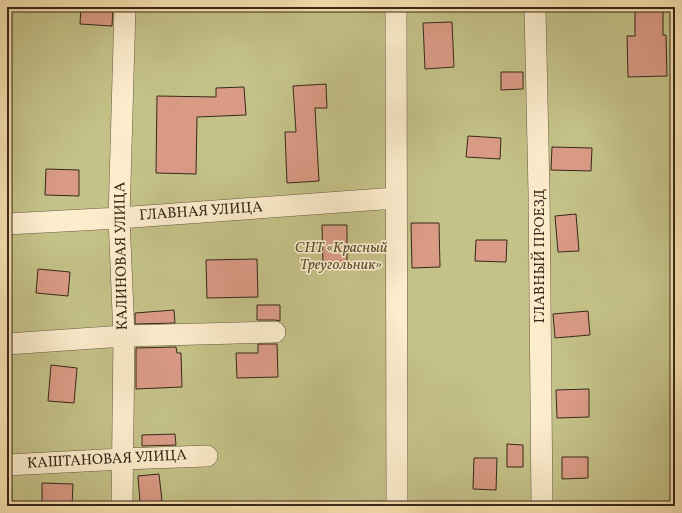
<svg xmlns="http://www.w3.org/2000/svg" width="682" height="513" font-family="Vollkorn,serif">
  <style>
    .green { fill: #c4c288; stroke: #7d7650 }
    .building { fill: #da9b86; stroke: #362919 }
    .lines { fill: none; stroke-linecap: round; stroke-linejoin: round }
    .minor-casing { stroke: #67583f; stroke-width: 22 }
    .minor { stroke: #fcedcd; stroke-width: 21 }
    .labels { text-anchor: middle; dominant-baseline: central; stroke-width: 3.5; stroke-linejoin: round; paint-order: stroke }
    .street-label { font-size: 15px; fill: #362919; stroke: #fcedcd }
    .park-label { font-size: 15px; font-style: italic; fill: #5a4f35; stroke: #fcedcd }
  </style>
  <rect width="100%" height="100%" fill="#fae3b2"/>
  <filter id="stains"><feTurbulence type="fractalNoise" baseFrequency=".005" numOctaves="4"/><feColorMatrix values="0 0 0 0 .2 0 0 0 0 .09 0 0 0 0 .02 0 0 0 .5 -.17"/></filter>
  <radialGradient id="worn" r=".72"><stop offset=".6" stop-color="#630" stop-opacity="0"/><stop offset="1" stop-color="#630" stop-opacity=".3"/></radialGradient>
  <path class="green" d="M 7,7 L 675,7 L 675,506 L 7,506 Z"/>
  <path class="building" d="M 81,7 L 113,7 L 112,26 L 80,24 Z
    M 635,7 L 663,7 L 663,35 L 666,35 L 667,76 L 628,77 L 627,36 L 635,36 Z
    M 452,22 L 454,67 L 425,69 L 423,23 Z
    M 501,72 L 523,72 L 523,89 L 501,90 Z
    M 326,84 L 327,108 L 315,108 L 319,181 L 287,183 L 285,132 L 296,132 L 293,86 Z
    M 244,87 L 246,115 L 197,117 L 196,174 L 156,173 L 157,96 L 216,97 L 216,88 Z
    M 468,136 L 501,138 L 500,159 L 466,157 Z
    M 552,147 L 592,148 L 591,171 L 551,170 Z
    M 46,169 L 79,170 L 79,196 L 45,195 Z
    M 576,214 L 579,251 L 558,252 L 555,216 Z
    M 411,223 L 439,223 L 440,267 L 412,268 Z
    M 322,225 L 347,225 L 347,264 L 323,264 Z
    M 476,240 L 507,240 L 506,262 L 475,261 Z
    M 257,259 L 258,297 L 207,298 L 206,260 Z
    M 38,269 L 70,272 L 68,296 L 36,293 Z
    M 257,305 L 280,305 L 280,321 L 275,320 L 257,320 Z
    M 174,310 L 175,323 L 135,324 L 135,313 Z
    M 588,311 L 590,335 L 555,338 L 553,314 Z
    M 258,344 L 277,344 L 278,377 L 237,378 L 236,353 L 258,353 Z
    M 176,347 L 177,353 L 181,353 L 182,387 L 136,389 L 136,348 Z
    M 51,365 L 77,368 L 74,403 L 48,401 Z
    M 589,389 L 589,417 L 557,418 L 556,390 Z
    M 175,434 L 176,445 L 142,446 L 142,435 Z
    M 507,444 L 523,445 L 523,467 L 507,467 Z
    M 562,457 L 588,457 L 588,478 L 562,479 Z
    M 474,458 L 497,458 L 496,490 L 473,489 Z
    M 159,474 L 162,501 L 140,503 L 138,476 Z
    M 42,483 L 73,484 L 72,506 L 42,505 Z"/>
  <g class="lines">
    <g class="minor-casing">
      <path id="minor" d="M 396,7 L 397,506
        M 535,7 L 539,192 L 542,506
        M 7,224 L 119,218 L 396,198
        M 7,344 L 124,336 L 275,332
        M 7,465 L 122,459 L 207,456
        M 122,506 L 124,336 L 119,218 L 125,7"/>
    </g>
    <use href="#minor" class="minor"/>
  </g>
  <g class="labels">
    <g class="street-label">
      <text transform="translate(201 212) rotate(-4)">ГЛАВНАЯ УЛИЦА</text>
      <text transform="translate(122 256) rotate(-91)">КАЛИНОВАЯ УЛИЦА</text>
      <text transform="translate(540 256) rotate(-90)">ГЛАВНЫЙ ПРОЕЗД</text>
      <text transform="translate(107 460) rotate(-3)">КАШТАНОВАЯ УЛИЦА</text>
    </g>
    <g class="park-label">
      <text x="341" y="248">СНТ «Красный<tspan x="341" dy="17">Треугольник»</tspan></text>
    </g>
  </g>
  <rect width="682" height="513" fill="none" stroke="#fae3b2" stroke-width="24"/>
  <rect x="8" y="8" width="666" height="497" fill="none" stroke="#362919" stroke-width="2"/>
  <rect x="12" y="12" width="658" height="489" fill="none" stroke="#362919"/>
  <rect width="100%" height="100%" filter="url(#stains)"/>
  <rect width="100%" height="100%" fill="url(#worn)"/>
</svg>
